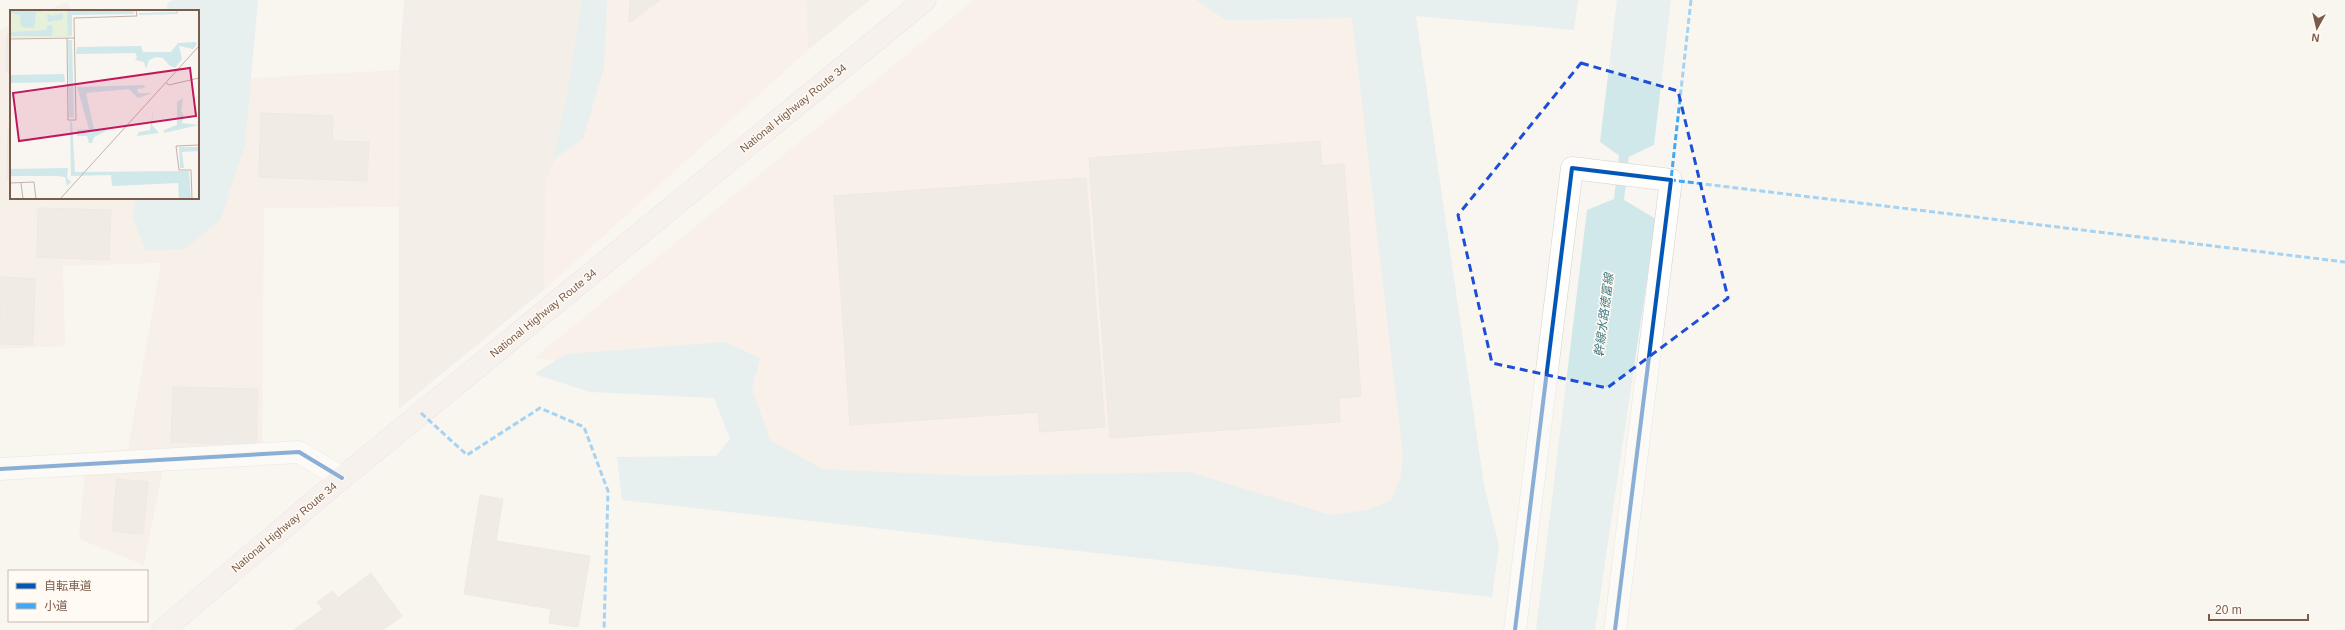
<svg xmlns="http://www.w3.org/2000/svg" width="2345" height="630" font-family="Arial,'Noto Sans JP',sans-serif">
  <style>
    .residential { fill: #f2e8de }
    .commercial { fill: #f6e8e1 }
    .industrial { fill: #ede5e0 }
    .water { fill: #d0e8ea }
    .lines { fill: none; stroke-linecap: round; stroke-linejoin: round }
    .stream { stroke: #d0e8ea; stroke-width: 10 }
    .building { fill: #e6ded7; stroke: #e2d8d2 }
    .minor-casing { stroke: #d7d1cb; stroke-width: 23 }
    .highway-casing { stroke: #dad1cc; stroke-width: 23 }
    .minor { stroke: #fefefd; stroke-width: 22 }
    .highway { stroke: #f2eae7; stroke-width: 22 }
    .quiet { stroke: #3fa9f5; stroke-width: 3; stroke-dasharray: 6 3; stroke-linecap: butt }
    .cycleway-casing { stroke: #fffaf3; stroke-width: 6 }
    .cycleway { stroke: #0057b8; stroke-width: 4 }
    .marked { fill: none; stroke: #1d4ed8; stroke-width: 3; stroke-dasharray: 8 5; stroke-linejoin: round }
    .labels { text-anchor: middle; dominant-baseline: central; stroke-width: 3; stroke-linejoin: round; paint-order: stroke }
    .street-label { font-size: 11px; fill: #7a5c4d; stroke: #fffaf3 }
    .water-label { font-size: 12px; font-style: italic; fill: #437c86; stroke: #fffaf3 }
    .inset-river { fill: none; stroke: #d0e8ea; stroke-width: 2 }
    .inset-road { fill: none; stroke: #c2b3aa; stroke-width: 1 }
    .view { fill: #c2185b; fill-opacity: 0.15; stroke: #c2185b; stroke-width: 2 }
    .inset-edge { fill: none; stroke: #7a5c4d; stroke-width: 2 }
  </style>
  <rect width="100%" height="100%" fill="#f9f5f0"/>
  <path class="residential" d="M 67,2 L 72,11 L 46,11 Z
    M 11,25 L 11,198 L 198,198 L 236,79 L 399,70 L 399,207 L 264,208 L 262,464 L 163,469 L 144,565 L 79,539 L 86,456 L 128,449 L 161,263 L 63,266 L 65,346 L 0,349 L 0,30 Z"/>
  <path class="commercial" d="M 596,0 L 806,0 L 808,50 L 544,290 L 546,180 L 588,84 Z
    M 974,0 L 1392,0 L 1492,597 L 770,516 L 729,379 L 534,358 Z"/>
  <path class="industrial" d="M 404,0 L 596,0 L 588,84 L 546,180 L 544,290 L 399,409 L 399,70 Z
    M 806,0 L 870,0 L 808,50 Z"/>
  <path class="water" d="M 173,0 L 258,0 L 245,144 L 221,219 L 185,249 L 146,251 L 132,217 L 136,198 L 198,198 L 198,11 L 166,11 L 168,3 Z
    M 582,0 L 607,0 L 604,67 L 583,139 L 553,159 L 566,101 Z
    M 1196,0 L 1578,0 L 1574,30 L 1416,16 L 1484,485 L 1499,545 L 1492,597 L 622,500 L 617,457 L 716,456 L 730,439 L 714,398 L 590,392 L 534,374 L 566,354 L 725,342 L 760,358 L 752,389 L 770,440 L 822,469 L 972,476 L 1189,472 L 1331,515 L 1367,510 L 1392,500 L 1401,474 L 1403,456 L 1352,18 L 1226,20 Z
    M 1617,0 L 1671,0 L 1654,145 L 1624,159 L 1600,142 Z
    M 1619,197 L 1656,219 L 1595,630 L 1536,630 L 1587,210 Z"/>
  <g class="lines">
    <path class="stream" d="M 1618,209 L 1625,146"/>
  </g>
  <path class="building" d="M 630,0 L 660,0 L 629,23 Z
    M 7,34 L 11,34 L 11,72 L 6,72 Z
    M 261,113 L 333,116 L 332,141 L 369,142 L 367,181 L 259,177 Z
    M 8,129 L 11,129 L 11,180 L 7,180 Z
    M 1320,141 L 1322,166 L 1344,164 L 1361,396 L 1339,398 L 1340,422 L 1110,438 L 1089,158 Z
    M 1086,178 L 1105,427 L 1040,432 L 1038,412 L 850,425 L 834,196 Z
    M 38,208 L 111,210 L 109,260 L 37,257 Z
    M 1,277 L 35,279 L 33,345 L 0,344 Z
    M 173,387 L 258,389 L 256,445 L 171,442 Z
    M 117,479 L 148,482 L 143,534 L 112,531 Z
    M 480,495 L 503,499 L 496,541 L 590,556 L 578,627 L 549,623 L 551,609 L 464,594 Z
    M 371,573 L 402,616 L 383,630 L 294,630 L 323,609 L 317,602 L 333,591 L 338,598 Z"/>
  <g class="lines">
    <g class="minor-casing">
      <path id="minor" d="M 0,469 L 299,452 L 342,478
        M 1515,630 L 1572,168 L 1671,180 L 1615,630"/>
    </g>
    <g class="highway-casing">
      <path id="highway" d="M 163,630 L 342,478 L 925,0"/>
    </g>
    <use href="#minor" class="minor"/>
    <use href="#highway" class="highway"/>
    <path class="quiet" d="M 1691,0 L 1671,180 L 2345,262
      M 421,413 L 467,455 L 540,408 L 584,427 L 608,491 L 604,630"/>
    <g class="cycleway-casing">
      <path id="cycleway" d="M 0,469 L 299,452 L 342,478
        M 1515,630 L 1572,168 L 1671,180 L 1615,630"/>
    </g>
    <use href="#cycleway" class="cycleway"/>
  </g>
  <path d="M0 0H2345V630H0ZM 1581,63 L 1678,91 L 1728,298 L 1607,388 L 1492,363 L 1458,215 Z" fill="#f9f5f0" fill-opacity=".55" fill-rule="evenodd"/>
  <path class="marked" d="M 1581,63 L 1678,91 L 1728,298 L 1607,388 L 1492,363 L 1458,215 Z"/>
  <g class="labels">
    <g class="street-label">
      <text transform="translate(793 108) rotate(-39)">National Highway Route 34</text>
      <text transform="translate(543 313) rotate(-39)">National Highway Route 34</text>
      <text transform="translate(284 527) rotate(-40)">National Highway Route 34</text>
    </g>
    <g class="water-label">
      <text transform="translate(1604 315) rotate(-83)">幹線水路徳富線</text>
    </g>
  </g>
  <g transform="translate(10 10)">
    <rect width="189" height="189" fill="#f9f5f0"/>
    <path d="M 0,0 L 120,0 L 59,2 L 60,27 L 0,28 Z" fill="#e7f0db"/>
    <path d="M 1,0 L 39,0 L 26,2 L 24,18 L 11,17 L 10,5 L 0,3 ZM 124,0 L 124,4 L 62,5 L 62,26 L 58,26 L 57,1 ZM 53,3 L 53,9 L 38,12 L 37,4 L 43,6 ZM 38,15 L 43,16 L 42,26 L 0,26 L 0,22 L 36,20 ZM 58,30 L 62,30 L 64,107 L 62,108 L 59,107 ZM 185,32 L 187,34 L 183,39 L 169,36 L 172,49 L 165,58 L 159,55 L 153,48 L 146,47 L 139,50 L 136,59 L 134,52 L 125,50 L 127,47 L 125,43 L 66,44 L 67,37 L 131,36 L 133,42 L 161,42 L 168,33 ZM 54,64 L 55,72 L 0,73 L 0,65 ZM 134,75 L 135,78 L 127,79 L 128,83 L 142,83 L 128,88 L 119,79 L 76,83 L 84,119 L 100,119 L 84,127 L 82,133 L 79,133 L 77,126 L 67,126 L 67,120 L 79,119 L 67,77 ZM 173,88 L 171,101 L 174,106 L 172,113 L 189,115 L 154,123 L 154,120 L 167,115 L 167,92 ZM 143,100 L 142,115 L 149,123 L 127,126 L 129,122 L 140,120 ZM 62,111 L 65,162 L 179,161 L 181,189 L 169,189 L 168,173 L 102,176 L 101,165 L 61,166 L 60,112 ZM 189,137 L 189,141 L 172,142 L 174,158 L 170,158 L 169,137 ZM 58,158 L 57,168 L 61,172 L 57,176 L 55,167 L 47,166 L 0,166 L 0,159 Z" fill="#d0e8ea"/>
    <path class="inset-river" d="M 129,4 L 167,3 L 167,0"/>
    <path class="inset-road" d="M 57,28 L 58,110 L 66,110 L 64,8 L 127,6 L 126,0M 0,29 L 64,28M 156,73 L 159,75 L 189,68M 0,173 L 24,172 L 26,189M 11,173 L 13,189M 50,189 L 189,36M 182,189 L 181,160 L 169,160 L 166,136 L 189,135"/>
    <path class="view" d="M 180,58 L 186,106 L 9,131 L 3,83 Z"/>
    <rect width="189" height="189" class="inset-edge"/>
  </g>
  <rect x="8" y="570" width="140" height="52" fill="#fffaf3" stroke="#cabbb1"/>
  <rect x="16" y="583" width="20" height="6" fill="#0057b8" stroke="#cabbb1"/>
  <text x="44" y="590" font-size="12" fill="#7a5c4d">自転車道</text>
  <rect x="16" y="603" width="20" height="6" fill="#3fa9f5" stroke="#cabbb1"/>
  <text x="44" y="610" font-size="12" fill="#7a5c4d">小道</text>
  <g transform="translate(2317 28) rotate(188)" stroke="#fffaf3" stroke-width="3" paint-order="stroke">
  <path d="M0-3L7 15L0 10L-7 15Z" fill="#7a5c4d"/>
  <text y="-6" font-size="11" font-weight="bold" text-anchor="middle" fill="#7a5c4d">N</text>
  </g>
  <path d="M2209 614v6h99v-6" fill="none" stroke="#7a5c4d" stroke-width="2"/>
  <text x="2215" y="614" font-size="12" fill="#7a5c4d" stroke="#fffaf3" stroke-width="3" paint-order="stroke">20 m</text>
</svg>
